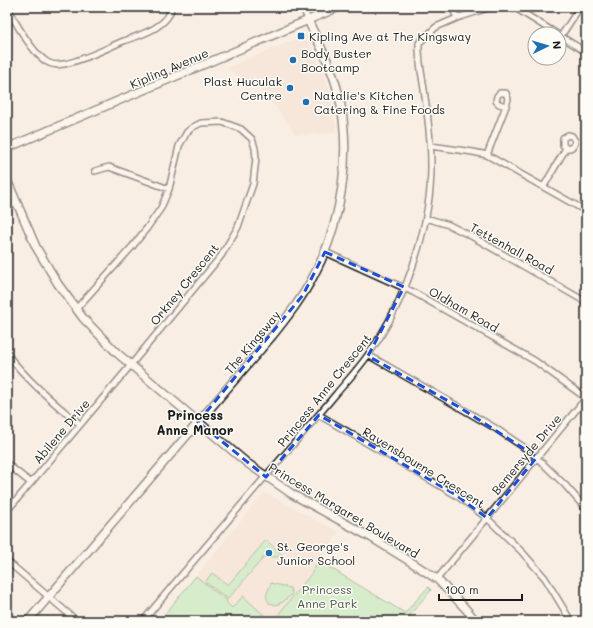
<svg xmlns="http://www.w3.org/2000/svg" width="593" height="628" font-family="Mali,sans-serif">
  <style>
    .built { fill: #f4ddce }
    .green { fill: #ade8ad; stroke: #648264 }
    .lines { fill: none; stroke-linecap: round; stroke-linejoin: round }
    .street-casing { stroke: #1c1c1c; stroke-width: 8 }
    .secondary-casing { stroke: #1c1c1c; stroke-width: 10 }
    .street { stroke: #fdfcf7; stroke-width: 5 }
    .secondary { stroke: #fdfcf7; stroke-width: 7 }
    .marked { fill: none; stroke: #1d4ed8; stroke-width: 3; stroke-dasharray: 8 5; stroke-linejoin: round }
    .poi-dot { fill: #1f6fb2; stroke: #fdfcf7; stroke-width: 1.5 }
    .labels { text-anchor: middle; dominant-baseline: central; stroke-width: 3; stroke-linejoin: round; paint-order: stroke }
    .poi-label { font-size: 12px; fill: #1c1c1c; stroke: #fdfcf7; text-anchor: start }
    .street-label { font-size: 12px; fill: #1c1c1c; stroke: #fdfcf7 }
    .park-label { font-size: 12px; fill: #485948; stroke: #fdfcf7 }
    .neighbourhood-label { font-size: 13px; font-weight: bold; fill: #1c1c1c; stroke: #fdfcf7 }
  </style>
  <rect width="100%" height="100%" fill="#f9eee4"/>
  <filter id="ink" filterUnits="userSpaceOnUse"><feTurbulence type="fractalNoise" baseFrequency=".025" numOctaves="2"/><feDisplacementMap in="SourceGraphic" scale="8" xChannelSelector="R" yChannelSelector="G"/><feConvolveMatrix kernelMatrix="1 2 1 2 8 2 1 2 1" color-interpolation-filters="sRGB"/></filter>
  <g filter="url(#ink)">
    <path class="built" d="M 306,35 L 328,84 L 337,133 L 296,135 L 267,96 L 226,68 Z
      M 264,492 L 339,532 L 311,574 L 273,621 L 248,621 L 196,576 Z"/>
    <path class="green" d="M 266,540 L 285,557 L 264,557 L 228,599 L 205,582 L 212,573 L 228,585 Z
      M 319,561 L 405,613 L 428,587 L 431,590 L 409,616 L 413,621 L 273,621 L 311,574 Z
      M 196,576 L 213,590 L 227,600 L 226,602 L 232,608 L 243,596 L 266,617 L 262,621 L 159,621 Z
      M 271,583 L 290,588 L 292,594 L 283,602 L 276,605 L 269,603 L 266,596 Z"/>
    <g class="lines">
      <g class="street-casing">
        <path id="street" d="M 7,7 C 15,22 34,56 49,63 C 53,65 59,65 64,64 C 84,60 103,50 121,42 C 132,38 145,34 155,28 C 163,23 171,16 171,7
          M 303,7 L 308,20
          M 452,7 L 457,18
          M 508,7 L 517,9 L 557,34
          M 560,36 L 586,52
          M 561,36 L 580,7
          M 431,146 L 473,152 L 487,155 L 586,211
          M 487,155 L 506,106 L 508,99 L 506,93 L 500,93 L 497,96 L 496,101 L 499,104 L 506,106
          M 95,171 L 109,167 L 169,189
          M 544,186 L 566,148 C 571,149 575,146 575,141 L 572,136 L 568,135 L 563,138 L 563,145 L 566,148
          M 7,207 L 16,203
          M 426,218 L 449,225 L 473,237 L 586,302
          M 325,252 L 413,292 L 535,361 L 586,398
          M 7,354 C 28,381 53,403 80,424
          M 368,355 L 459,407 L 495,428 L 531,452 L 565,485 L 586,509
          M 319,415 L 456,495 L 487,518 L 522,552 L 545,578 L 571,621
          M 7,464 L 31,483
          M 7,511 L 125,372 L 221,256 L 238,227 L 253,184 L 256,158 L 255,148 L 252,139 L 241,129 L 222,122 L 201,123 L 193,127 L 187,132 L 179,146 L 169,189 L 161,208 L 147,228 L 132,247 L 76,309
          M 7,561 L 77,621
          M 437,579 L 586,398
          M 143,621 C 181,575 220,530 259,484 C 285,454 311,424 336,394 C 347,381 359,368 368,355 C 399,312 420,256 428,205 C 434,168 430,133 425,97 C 423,79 418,61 419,43 L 436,27 L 457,18 L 491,7"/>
      </g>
      <g class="secondary-casing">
        <path id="secondary" d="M 7,148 L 339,7
          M 7,180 L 36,247 L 58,284 L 83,318 L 117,353 L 247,463 L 292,494 L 372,538 L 411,562 L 437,579 L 464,607 L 476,621
          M 28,621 L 273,335 C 288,316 303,297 314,275 C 342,223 352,153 339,96 C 333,69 319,44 308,20"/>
      </g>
      <use href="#street" class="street"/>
      <use href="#secondary" class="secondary"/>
    </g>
  </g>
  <path d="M0 0H593V628H0ZM 325,252 L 404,287 L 368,356 L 459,407 L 537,457 L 487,518 L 456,495 L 319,415 L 266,477 L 198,422 L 303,295 Z" fill="#f9eee4" fill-opacity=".55" fill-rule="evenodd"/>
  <path class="marked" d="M 325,252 L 404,287 L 368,356 L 459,407 L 537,457 L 487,518 L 456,495 L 319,415 L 266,477 L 198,422 L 303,295 Z"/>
  <g class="poi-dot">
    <rect x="297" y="32" width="8" height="8" rx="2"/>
    <circle cx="293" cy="60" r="4"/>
    <circle cx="290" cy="88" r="4"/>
    <circle cx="306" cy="102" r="4"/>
    <circle cx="269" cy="553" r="4"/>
  </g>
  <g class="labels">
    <g class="poi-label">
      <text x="309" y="36">Kipling Ave at The Kingsway</text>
      <text x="301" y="53">Body Buster<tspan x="301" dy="14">Bootcamp</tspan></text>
      <text x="282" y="81" text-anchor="end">Plast Huculak<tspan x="282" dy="14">Centre</tspan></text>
      <text x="314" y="95">Natalie's Kitchen<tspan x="314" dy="14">Catering &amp; Fine Foods</tspan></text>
      <text x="277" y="546">St. George's<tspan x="277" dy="14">Junior School</tspan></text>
    </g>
    <g class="street-label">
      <text transform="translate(169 68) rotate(-23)">Kipling Avenue</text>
      <text transform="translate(512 248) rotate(29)">Tettenhall Road</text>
      <text transform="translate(184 284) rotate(-51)">Orkney Crescent</text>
      <text transform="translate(464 309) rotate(30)">Oldham Road</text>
      <text transform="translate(252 342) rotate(-50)">The Kingsway</text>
      <text transform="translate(324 390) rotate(-51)">Princess Anne Crescent</text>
      <text transform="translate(61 431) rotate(-50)">Abilene Drive</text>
      <text transform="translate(526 454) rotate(-50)">Bemersyde Drive</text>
      <text transform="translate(424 467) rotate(32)">Ravensbourne Crescent</text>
      <text transform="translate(344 510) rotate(31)">Princess Margaret Boulevard</text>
    </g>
    <g class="park-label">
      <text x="327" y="589">Princess<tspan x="327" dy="14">Anne Park</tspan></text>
    </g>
    <g class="neighbourhood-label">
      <text x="195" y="414">Princess<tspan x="195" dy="15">Anne Manor</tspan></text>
    </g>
  </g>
  <rect width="593" height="628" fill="none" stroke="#fdfcf7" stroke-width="24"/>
  <rect x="12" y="12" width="569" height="604" fill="none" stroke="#1c1c1c" stroke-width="1.5" filter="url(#ink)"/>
  <g transform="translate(547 46) rotate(85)"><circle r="19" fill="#fdfcf7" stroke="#a3a29f"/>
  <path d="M0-3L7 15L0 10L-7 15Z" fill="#1f6fb2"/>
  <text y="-6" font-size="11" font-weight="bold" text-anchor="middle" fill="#1c1c1c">N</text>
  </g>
  <path d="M439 594v6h83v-6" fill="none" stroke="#1c1c1c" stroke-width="2"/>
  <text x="445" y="594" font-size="12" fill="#1c1c1c" stroke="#fdfcf7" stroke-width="3" paint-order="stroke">100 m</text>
</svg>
